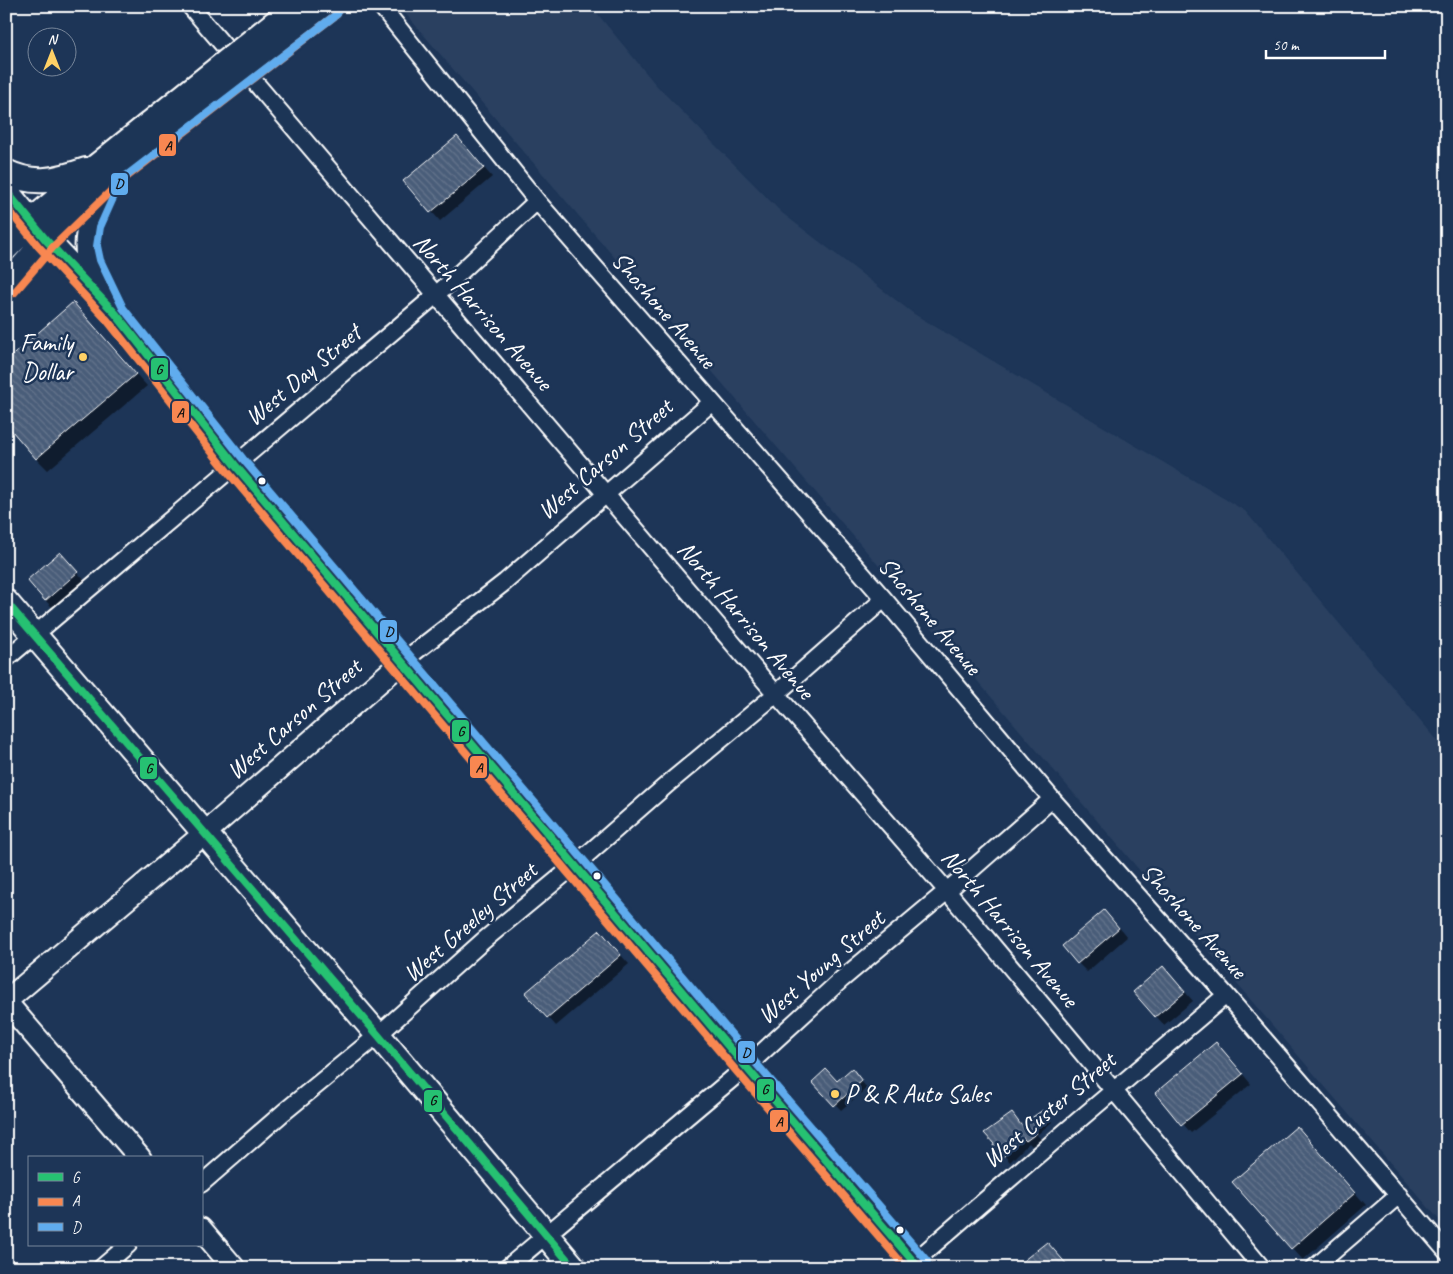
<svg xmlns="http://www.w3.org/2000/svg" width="1453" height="1274" font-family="Caveat,sans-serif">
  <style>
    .built { fill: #2a4161 }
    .shadow { fill: #0007 }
    .building { fill: url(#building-back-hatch); stroke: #fff }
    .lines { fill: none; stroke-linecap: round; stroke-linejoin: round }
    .minor-casing { stroke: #fff; stroke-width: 20 }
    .tertiary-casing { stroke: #fff; stroke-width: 25 }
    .secondary-casing { stroke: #fff; stroke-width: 28 }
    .minor { stroke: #1d3557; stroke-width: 16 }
    .tertiary { stroke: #1d3557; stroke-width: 21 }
    .secondary { stroke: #1d3557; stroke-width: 24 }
    .secondary-bridge-casing { stroke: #fff; stroke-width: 28; stroke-linecap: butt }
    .secondary-bridge { stroke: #1d3557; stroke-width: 24 }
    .bus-1-casing { stroke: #1d3557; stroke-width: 11 }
    .bus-2-casing { stroke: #1d3557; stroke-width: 11 }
    .bus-3-casing { stroke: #1d3557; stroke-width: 11 }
    .bus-1 { stroke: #26c172; stroke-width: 8 }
    .bus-2 { stroke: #f88751; stroke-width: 8 }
    .bus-3 { stroke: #60acee; stroke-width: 8 }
    .poi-dot { fill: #ffd166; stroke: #1d3557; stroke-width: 2 }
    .bus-dot { fill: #fff; stroke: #1d3557; stroke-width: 2 }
    .labels { text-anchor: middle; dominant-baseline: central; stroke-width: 5; stroke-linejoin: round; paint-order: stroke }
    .street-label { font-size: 25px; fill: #fff; stroke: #1d3557 }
    .poi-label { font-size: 25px; fill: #fff; stroke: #1d3557; text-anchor: end }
    .line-badge { stroke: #1d3557; stroke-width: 2 }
    .pale-badge-label { font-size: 14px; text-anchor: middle; font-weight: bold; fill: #111 }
  </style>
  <defs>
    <pattern id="building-back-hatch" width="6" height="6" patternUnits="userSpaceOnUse" patternTransform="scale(1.25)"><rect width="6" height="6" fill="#4a5d79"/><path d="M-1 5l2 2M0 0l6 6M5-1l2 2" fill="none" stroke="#65758d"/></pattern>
  </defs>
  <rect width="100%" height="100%" fill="#1d3557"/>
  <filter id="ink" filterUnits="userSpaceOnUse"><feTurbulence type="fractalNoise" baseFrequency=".02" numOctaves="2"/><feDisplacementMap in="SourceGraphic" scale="10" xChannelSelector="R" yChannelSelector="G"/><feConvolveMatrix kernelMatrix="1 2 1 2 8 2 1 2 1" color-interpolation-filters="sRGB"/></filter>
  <g filter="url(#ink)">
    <path class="built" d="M 399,6 L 591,6 L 656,85 L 782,213 L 914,314 L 1245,511 L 1447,752 L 1447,1229 Z"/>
    <path class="shadow" d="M 457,137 L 492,177 L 440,221 L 405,181 Z
      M 73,304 L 147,386 L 48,470 L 36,458 Z
      M 60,553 L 86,582 L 54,609 L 45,600 Z
      M 1113,920 L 1127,937 L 1087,972 L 1078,963 Z
      M 600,932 L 629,964 L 556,1026 L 548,1017 Z
      M 1172,977 L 1193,1001 L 1164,1025 L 1156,1016 Z
      M 1225,1053 L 1251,1084 L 1191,1133 L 1156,1093 Z
      M 857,1076 L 867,1088 L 841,1110 L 814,1082 L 837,1083 Z
      M 1043,1112 L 1052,1122 L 1037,1135 L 1041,1139 L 1032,1146 L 1029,1143 L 1010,1162 L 995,1145 L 1012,1114 L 1022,1125 Z
      M 1297,1127 L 1366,1205 L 1303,1260 L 1292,1248 Z"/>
    <path class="building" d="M 457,136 L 484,168 L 430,213 L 403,181 Z
      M 73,302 L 136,374 L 36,459 L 6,424 L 6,361 Z
      M 60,552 L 78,572 L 45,601 L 27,580 Z
      M 1104,910 L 1119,928 L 1077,964 L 1062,946 Z
      M 600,930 L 621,955 L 547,1018 L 525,993 Z
      M 1163,966 L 1185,992 L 1155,1017 L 1133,992 Z
      M 1216,1042 L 1243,1074 L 1181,1125 L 1155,1093 Z
      M 852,1068 L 862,1081 L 834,1106 L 812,1082 L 826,1069 L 837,1081 Z
      M 1043,1110 L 1047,1115 L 1033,1129 L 1037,1133 L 1026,1141 L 1023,1138 L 1003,1157 L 993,1146 L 994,1144 L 984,1133 L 1012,1113 L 1021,1125 Z
      M 1297,1126 L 1355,1193 L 1291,1249 L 1232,1182 Z
      M 1047,1242 L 1070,1268 L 1014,1268 Z"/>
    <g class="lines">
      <g class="minor-casing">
        <path id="minor" d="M 190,6 L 776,694 L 947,891 L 1262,1268
          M 381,6 L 537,201 L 884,599 L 1052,799 L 1226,995 L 1447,1252
          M 6,659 L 436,295 L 537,201
          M 402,662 L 505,582 L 711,403
          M 201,1184 L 284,1112 L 378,1035 L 483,941 L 575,865 L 670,782 L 776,694 L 884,599
          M 914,1262 C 1017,1171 1122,1084 1226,995
          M 101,1268 L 128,1245
          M 507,1268 L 746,1067 L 842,979 L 947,891 L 1052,799
          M 1314,1268 L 1399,1195"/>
      </g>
      <g class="tertiary-casing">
        <path id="tertiary" d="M 6,1001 L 205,833 L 402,662
          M 6,1002 L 140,1158
          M 201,1229 L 234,1268"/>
      </g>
      <g class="secondary-casing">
        <path id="secondary" d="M 6,172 C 34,186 57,180 86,170
          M 6,191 L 46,240 L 115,313 L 235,465 L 746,1067 L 919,1268
          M 6,248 L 40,214 L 97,166
          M 6,286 L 46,240 L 113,174
          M 104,292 C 99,282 93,273 90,263 C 82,236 95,210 107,187
          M 6,602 L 378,1035 L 574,1268"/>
      </g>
      <use href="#minor" class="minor"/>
      <use href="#tertiary" class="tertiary"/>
      <use href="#secondary" class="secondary"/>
      <g class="secondary-bridge-casing">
        <path id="secondary-bridge" d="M 97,166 L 296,6
          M 113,174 L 331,6"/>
      </g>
      <use href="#secondary-bridge" class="secondary-bridge"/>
      <g class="bus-1-casing">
        <path id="bus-1" d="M 6,191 L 46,240 L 115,313 L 235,465 L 746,1067 L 919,1268
          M 6,602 L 378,1035 L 574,1268"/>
      </g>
      <g class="bus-2-casing">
        <path id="bus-2" d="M 6,207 L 39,247 L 107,320 L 227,471 L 738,1073 L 906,1268
          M 14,293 L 53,247 L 120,182 L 337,14"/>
      </g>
      <g class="bus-3-casing">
        <path id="bus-3" d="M 337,14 L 121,180 L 100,227 L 97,246 L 100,260 L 123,308 L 243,459 L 754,1061 L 927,1261"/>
      </g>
      <use href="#bus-1" class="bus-1"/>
      <use href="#bus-2" class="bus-2"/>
      <use href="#bus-3" class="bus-3"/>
    </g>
  </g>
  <g class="poi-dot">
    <circle cx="83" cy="357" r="5"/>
    <circle cx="835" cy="1094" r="5"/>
  </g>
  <g class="bus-dot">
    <circle cx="262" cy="481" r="4.5"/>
    <circle cx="597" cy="876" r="4.5"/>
    <circle cx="900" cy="1230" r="4.5"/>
  </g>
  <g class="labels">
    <g class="street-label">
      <text transform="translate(664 310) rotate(49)">Shoshone Avenue</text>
      <text transform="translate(483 312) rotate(49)">North Harrison Avenue</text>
      <text transform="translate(303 375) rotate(-40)">West Day Street</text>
      <text transform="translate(605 459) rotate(-41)">West Carson Street</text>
      <text transform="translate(930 616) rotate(50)">Shoshone Avenue</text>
      <text transform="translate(746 620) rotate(50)">North Harrison Avenue</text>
      <text transform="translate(294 719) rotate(-41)">West Carson Street</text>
      <text transform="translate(1194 921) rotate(48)">Shoshone Avenue</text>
      <text transform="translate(470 922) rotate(-41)">West Greeley Street</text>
      <text transform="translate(1010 928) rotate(50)">North Harrison Avenue</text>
      <text transform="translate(821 967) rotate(-41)">West Young Street</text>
      <text transform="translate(1049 1110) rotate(-40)">West Custer Street</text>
    </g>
    <g class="poi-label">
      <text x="73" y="343">Family<tspan x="73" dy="29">Dollar</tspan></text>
      <text x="845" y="1094" text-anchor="start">P &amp; R Auto Sales</text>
    </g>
  </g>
  <g class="line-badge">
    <rect x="158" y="133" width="19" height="24" rx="5" fill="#f88751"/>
    <rect x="110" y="172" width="19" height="24" rx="5" fill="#60acee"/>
    <rect x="150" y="357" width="19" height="24" rx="5" fill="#26c172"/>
    <rect x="171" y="400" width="19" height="24" rx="5" fill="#f88751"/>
    <rect x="379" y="619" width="19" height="24" rx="5" fill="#60acee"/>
    <rect x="451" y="719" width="19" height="24" rx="5" fill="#26c172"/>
    <rect x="469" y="755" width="19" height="24" rx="5" fill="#f88751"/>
    <rect x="139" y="756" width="19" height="24" rx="5" fill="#26c172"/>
    <rect x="737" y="1040" width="19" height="24" rx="5" fill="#60acee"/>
    <rect x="756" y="1078" width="19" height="24" rx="5" fill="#26c172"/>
    <rect x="423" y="1089" width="20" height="24" rx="5" fill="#26c172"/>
    <rect x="769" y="1109" width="20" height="24" rx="5" fill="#f88751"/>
  </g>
  <g class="pale-badge-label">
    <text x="168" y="150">A</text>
    <text x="119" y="188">D</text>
    <text x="159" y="374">G</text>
    <text x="180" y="417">A</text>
    <text x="389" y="636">D</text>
    <text x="461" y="736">G</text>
    <text x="479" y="772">A</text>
    <text x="149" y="773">G</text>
    <text x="746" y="1057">D</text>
    <text x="765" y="1094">G</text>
    <text x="433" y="1105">G</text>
    <text x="779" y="1126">A</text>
  </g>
  <rect width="1453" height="1274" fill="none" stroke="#1d3557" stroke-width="25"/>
  <rect x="12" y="12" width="1428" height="1249" fill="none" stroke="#fff" stroke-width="2" filter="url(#ink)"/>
  <rect x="28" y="1156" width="175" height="90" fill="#1d3557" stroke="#77869a"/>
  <rect x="38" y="1173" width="25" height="8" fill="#26c172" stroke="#77869a"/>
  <text x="72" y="1182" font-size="15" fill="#ffffff">G</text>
  <rect x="38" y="1198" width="25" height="8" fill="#f88751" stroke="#77869a"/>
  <text x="72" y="1206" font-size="15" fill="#ffffff">A</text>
  <rect x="38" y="1223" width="25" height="8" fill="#60acee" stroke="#77869a"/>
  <text x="72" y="1232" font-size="15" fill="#ffffff">D</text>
  <g transform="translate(52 52)"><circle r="24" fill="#1d3557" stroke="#77869a"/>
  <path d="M0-4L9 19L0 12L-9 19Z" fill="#ffd166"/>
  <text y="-8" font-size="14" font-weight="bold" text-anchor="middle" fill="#ffffff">N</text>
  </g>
  <path d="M1266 50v8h119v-8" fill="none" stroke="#ffffff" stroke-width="2.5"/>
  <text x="1273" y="50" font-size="15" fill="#ffffff" stroke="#1d3557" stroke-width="4" paint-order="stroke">50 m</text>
</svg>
